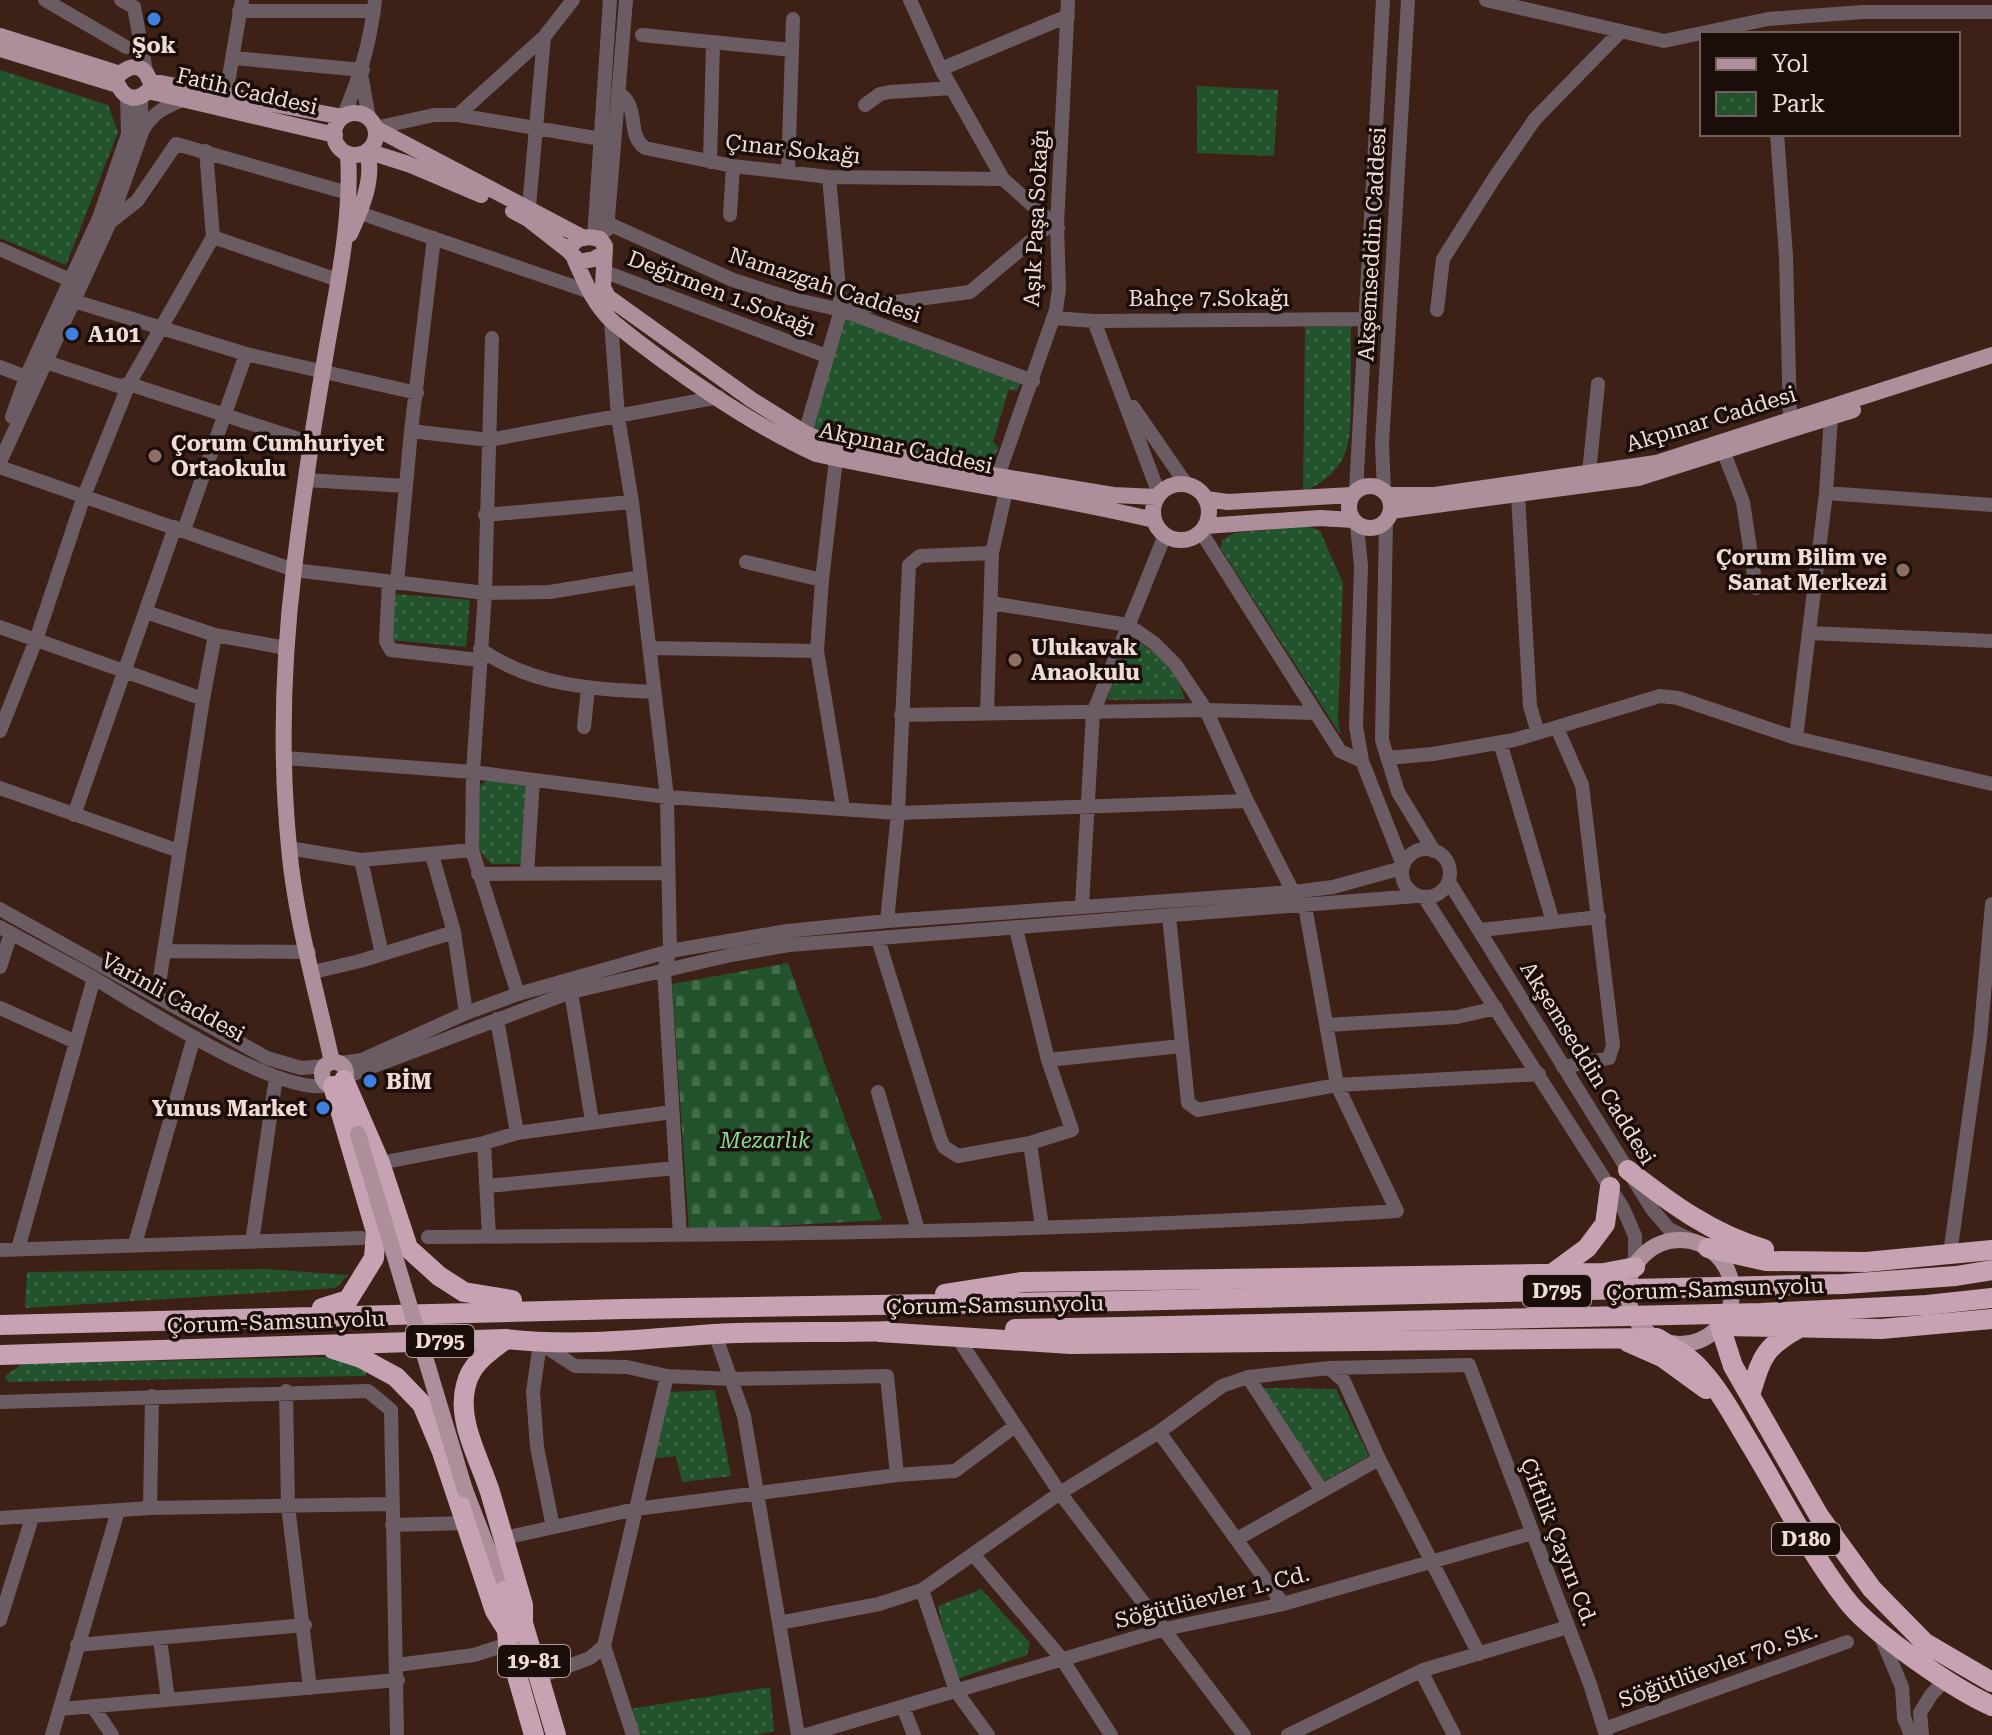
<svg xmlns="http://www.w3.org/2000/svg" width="1992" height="1735" font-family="'Roboto Serif',serif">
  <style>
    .cemetery { fill: url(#cemetery-stones) }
    .park { fill: url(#park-dots) }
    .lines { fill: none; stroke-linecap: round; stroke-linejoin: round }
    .minor { stroke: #6b5c63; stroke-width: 14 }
    .major { stroke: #ad8f9c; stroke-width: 16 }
    .highway { stroke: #c7a2b2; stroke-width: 20 }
    .major-bridge { stroke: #ad8f9c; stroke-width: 16 }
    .highway-bridge { stroke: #c7a2b2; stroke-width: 20 }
    .shop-dot { fill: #3f7fe0; stroke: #1b0e0a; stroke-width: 3 }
    .education-dot { fill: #8d6e63; stroke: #1b0e0a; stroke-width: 3 }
    .labels { text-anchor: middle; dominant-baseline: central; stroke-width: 7; stroke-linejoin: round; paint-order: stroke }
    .shield { fill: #1b0e0a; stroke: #b09e98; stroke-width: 2 }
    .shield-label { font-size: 20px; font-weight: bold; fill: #f0dcd5 }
    .poi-label { font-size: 22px; font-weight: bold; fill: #f0dcd5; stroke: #1b0e0a; text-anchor: start }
    .street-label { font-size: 22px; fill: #f0dcd5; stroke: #1b0e0a }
    .park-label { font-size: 22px; font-style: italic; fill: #88db95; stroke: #1b0e0a }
  </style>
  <defs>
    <pattern id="cemetery-stones" width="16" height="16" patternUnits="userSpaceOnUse" patternTransform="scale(2)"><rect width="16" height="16" fill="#22532c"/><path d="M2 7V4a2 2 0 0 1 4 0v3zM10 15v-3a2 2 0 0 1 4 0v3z" fill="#426b4a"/></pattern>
    <pattern id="park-dots" width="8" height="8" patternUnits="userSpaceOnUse" patternTransform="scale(2)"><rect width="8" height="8" fill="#22532c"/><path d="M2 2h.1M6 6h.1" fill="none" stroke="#426b4a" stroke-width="1.8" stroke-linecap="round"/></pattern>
  </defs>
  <rect width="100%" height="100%" fill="#3d2116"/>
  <path class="cemetery" d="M 788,963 L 882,1220 L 689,1231 L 672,984 Z"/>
  <path class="park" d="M 0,70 L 108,105 L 118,132 L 66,265 L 0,238 Z
    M 1197,86 L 1278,90 L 1274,156 L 1197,153 Z
    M 844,318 L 1012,377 L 1020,384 L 1017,391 L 1009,389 L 993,442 L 999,448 L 991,460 L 982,462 L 844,440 L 811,430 Z
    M 1351,326 C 1351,349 1351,372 1351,395 C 1351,443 1351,470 1303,492 L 1305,327 Z
    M 1308,526 L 1320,531 L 1343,583 L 1338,718 L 1340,734 L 1221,549 L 1222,540 L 1234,533 Z
    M 395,594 L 470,600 L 466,647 L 391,640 Z
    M 1128,637 C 1152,646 1179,674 1185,699 L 1107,700 Z
    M 487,780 L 526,785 L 523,864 L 491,864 L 478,849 L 480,786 Z
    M 266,1269 L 348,1275 L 336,1288 L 25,1308 L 27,1272 Z
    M 326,1357 L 366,1366 L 366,1376 L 8,1382 L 5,1376 L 22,1364 Z
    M 1263,1388 L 1336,1389 L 1369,1456 L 1324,1481 Z
    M 715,1390 L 731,1476 L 682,1482 L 676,1456 L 651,1459 L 668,1392 Z
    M 981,1589 L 1030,1643 L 1027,1655 L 954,1680 L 938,1606 Z
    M 770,1687 L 774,1731 L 758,1735 L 641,1735 L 629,1709 Z"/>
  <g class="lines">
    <path class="minor" d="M 45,0 L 126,47
      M 121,0 L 134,7 L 146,71
      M 910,0 L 941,69 L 1003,179 L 1058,228
      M 1486,0 L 1664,41 L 1768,19 L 1863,12 L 1992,12
      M 239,11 L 374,11
      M 642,35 L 792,50
      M 234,58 L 363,70
      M 941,69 L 1068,16
      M 361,74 L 369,118
      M 618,92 C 642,109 625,133 645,148 L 733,166 L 829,177 L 1003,179
      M 226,95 L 242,0
      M 865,105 L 880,94 L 890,92 L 952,88
      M 458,115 L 544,37 L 573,0
      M 343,117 C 360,77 370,44 375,0
      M 375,128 L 434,115 L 458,115 L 601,139
      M 141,134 C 150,114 165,106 186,99
      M 1777,134 L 1786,256 L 1790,418
      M 710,162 L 713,42
      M 788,172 L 793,19
      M 529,207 L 544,37
      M 360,213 L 590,292
      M 730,215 L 733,166
      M 113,220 L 137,201 L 176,144 L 348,193
      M 607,223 L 733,280 L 789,298 L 841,310 L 1033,381
      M 607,230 L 626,0
      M 213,237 L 338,280
      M 594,238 L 610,0
      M 0,249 L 70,280
      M 603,271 L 826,356
      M 74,301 L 246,354 L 417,393
      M 845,309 L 970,292 L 1052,223
      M 1437,310 L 1443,259 L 1495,177 L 1535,119 L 1621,31
      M 1054,318 L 1094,321 L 1364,319
      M 611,321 L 618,417 L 632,502 L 667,797 L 670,951 L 664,970 L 680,1235
      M 1094,321 L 1159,494
      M 492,338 L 485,593 L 473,772 L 472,850 L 518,994
      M 46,362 L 119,386 L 129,384 L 311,443
      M 0,367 L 26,377
      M 1133,407 L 1186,484
      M 12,417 L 26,377 L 99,218 L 128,134 L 127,96
      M 411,431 L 489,440 L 719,397
      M 805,433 L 841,310 L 829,177
      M 1724,453 L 1743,502 L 1756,588
      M 836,459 L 822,580 L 817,651 L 843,808
      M 0,462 L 110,222 L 141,135 L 141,97
      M 0,467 L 294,570 L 485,593 L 550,592 L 641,577
      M 1589,473 L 1598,384
      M 998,476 L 1056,310 L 1059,289 L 1057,225 L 1068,0
      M 306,480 L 406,486
      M 1356,491 L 1383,0
      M 1384,491 L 1382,444 L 1408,0
      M 1826,493 L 1992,505
      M 1518,495 L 1530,706 L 1538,733
      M 485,515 L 632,502
      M 1386,521 L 1382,740 L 1398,792 L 1434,851
      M 1357,525 L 1361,566 L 1356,726 L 1362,761 L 1403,865
      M 184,530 L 246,354
      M 1201,532 L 1340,751 L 1362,761
      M 746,562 L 822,580
      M 389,582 L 386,641 L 391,650 L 479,660
      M 397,583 L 411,431 L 434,238
      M 991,603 L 1128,625 L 1154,643 L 1175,664 L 1206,710 L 1247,801 L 1293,892
      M 146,612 L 215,635 L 286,648
      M 0,627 L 203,699
      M 1810,633 L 1992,641
      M 650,648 L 817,651
      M 480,649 C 532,686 592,689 654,692
      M 987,713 L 992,553 L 1006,491
      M 901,715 L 1206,710 L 1314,713
      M 584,727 L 588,688
      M 1557,728 L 1582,785 L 1613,1045 L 1609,1058 L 1563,1067
      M 0,731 L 36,640 L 84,496 L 129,384 L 213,237 L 206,151
      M 1796,738 L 1826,493 L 1831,417
      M 1500,742 L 1553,922
      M 285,758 L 473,772 L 667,797 L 898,813 L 1247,801
      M 1387,758 L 1433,754 L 1514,740 L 1660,696 L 1678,698 L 1796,738 L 1992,784
      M 0,788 L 179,851
      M 74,815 L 175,527
      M 289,848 L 361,860 L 472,850
      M1402 873a24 24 0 1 1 48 0a24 24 0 1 1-48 0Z
      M 432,855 L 454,932 L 466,1013
      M 361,860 L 382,954
      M 527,873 L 533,780
      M 478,874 L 668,873
      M 1449,882 L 1652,1209 L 1669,1229 L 1708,1248
      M 1424,897 L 1623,1208 L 1635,1236 L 1635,1267
      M 1082,905 L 1093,713 L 1165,535
      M 0,909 L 267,1058 L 301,1068 L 324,1066
      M 1169,916 L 1188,1103 L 1198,1110 L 1337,1085 L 1539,1074
      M 887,921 L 898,813 L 909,565 L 920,556 L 992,553
      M 0,927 C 32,945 65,962 97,980 C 143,1007 281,1098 330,1085
      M 1481,930 L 1599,917
      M 878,939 L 940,1138 L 944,1147 L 958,1156 L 1030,1143 L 1072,1130 L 1048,1060 L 1016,929
      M 166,951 L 309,952
      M 0,967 L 11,933
      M 313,972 L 360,961 L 454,932
      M 571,992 L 592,1121
      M 157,997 L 203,699 L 215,635
      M 0,1008 L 76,1042
      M 497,1019 L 517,1133
      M 1327,1025 L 1457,1017 L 1496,1008
      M 1048,1060 L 1181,1046
      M 340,1063 L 362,1060 L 466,1013 L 518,994 L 670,951 L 787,931 L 887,921 L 1293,892 L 1333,887 L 1402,868
      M 345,1077 L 571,992 L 731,955 L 789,945 L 1417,896
      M 878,1092 L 918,1230
      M 484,1143 L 489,1237
      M 1030,1143 L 1042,1227
      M 380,1163 L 484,1143 L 517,1133 L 672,1112
      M 488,1186 L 676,1168
      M 428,1237 C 751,1235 1075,1232 1397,1211 L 1337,1085 L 1305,906
      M 252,1242 L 276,1077
      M 135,1244 L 194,1037
      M 18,1249 L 94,978
      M 0,1250 L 362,1238
      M 1950,1254 L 1980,1039 L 1992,904
      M 715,1334 L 744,1416 L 798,1735
      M 957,1337 L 1060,1493 L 1244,1735
      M 1329,1368 L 1344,1381 L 1379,1459 L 1479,1654
      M 1248,1377 L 1322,1491
      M 286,1391 L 288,1506 L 310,1688
      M 0,1402 L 368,1391 L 391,1410 L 397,1735
      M 1159,1432 L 1222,1386 L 1248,1377 L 1329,1368 L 1469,1365 L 1590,1684 L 1606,1735
      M 150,1508 L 152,1396
      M 0,1518 L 150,1508 L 391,1504
      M 392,1525 L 466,1523
      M 553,1527 L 537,1447 L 533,1392 L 540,1343 L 575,1366 L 627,1367 L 667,1376 L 731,1379 L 887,1376 L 897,1475
      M 504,1538 L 636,1509 L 897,1475 L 955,1471 L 1015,1426
      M 1237,1539 L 1379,1459
      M 973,1554 L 1062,1659 L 1111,1735
      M 922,1590 L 956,1691 L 988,1735
      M 0,1620 L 32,1518
      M 779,1623 L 879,1604 L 922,1590 L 1060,1493 L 1159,1432 L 1283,1604
      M 1881,1637 L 1902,1687 L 1904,1718 L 1911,1735
      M 160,1639 L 168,1700
      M 77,1645 L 305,1625
      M 397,1665 L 474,1655 L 508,1644
      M 1421,1671 L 1454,1735
      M 539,1677 L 590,1658 L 604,1646
      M 93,1707 L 112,1735
      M 903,1707 L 914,1735
      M 60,1709 L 398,1680
      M 1604,1729 L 1847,1642
      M 52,1735 L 118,1511
      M 633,1735 L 604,1646 L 667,1376
      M 806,1735 L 1165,1629 L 1283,1604 L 1532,1533
      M 1288,1735 L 1423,1670 L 1568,1627
      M 1922,1735 L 1920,1713 L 1931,1695 L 1946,1679"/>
    <path class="major" d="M 0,36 L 120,74 C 133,63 144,65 150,81 L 343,117
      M 0,49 L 118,85 C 125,99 136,102 148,91 L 335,135
      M334 134a21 21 0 1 1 42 0a21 21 0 1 1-42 0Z
      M 375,128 L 584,238
      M 367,151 L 408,164 L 481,195
      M 513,211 L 528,219 L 569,251
      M 350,234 C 361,210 375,178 367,151
      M 603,254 L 594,259 L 579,262 L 569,251 C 573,237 587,235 600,239 L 605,246 L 603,287 L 608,297 L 752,400 L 805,433 L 826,442 L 1004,477 L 1113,495 L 1157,497
      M 575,260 C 585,283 595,306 614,323 C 671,369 750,424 816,454 C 928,479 1042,493 1154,520
      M1153 512a28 28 0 1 1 56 0a28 28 0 1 1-56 0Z
      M1349 507a21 21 0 1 1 42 0a21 21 0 1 1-42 0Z
      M 1388,495 L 1435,495 L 1656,463 L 1992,355
      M 1206,499 L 1228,502 L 1352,495
      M 1391,511 L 1638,478 L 1853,410
      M 1205,526 L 1320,518 L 1353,520
      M 332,1062 C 317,993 295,918 289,847 C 280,756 283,660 294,569 C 303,494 314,420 327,346 C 338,283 352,218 348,154
      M322 1074a12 12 0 1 1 24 0a12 12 0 1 1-24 0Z
      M1628 1292a52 52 0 1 1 104 0a52 52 0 1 1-104 0Z
      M 465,1490 L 504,1591"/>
    <path class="highway" d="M 344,1080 L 380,1163 L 408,1248 L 439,1276 L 464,1292 L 512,1300
      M 1628,1170 C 1670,1203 1712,1234 1764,1249
      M 1708,1248 L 1766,1261 L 1866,1262 L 1992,1250
      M 1553,1273 L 1587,1248 L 1605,1224 L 1610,1187
      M 945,1294 L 1022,1282 L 1604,1273 L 1635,1267
      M 322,1308 L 348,1300 L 374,1258 L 376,1232 L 333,1086
      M 1992,1319 L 1881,1329 L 1720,1326 L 1733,1366 L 1819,1516 L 1872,1589 L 1925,1643 L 1992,1682
      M 0,1325 L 623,1309 L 1121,1301
      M 1015,1329 L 1121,1327
      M 879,1332 L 1071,1344 L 1657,1338 C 1673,1348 1689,1356 1701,1370 C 1722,1393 1736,1421 1752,1447 C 1782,1497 1809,1551 1845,1598 C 1869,1631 1954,1689 1992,1706
      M 506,1339 C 489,1352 471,1363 466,1385 C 456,1420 480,1460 490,1492 C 501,1530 512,1568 523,1605 L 523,1623
      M 1628,1342 L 1662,1357 L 1706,1389
      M 333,1349 L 361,1358 L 396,1377 L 422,1404 L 442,1452 L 495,1611 L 505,1627
      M 0,1355 L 506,1339 C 575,1347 645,1339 714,1334 C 772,1331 832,1333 891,1331
      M 1750,1395 C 1762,1357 1763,1348 1799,1328
      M 504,1591 L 508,1644 L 534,1735
      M 516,1612 L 523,1623 L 556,1735"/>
    <path class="major-bridge" d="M 358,1134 L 465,1490"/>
    <path class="highway-bridge" d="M 1121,1301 L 1844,1284 L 1956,1276 L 1992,1270
      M 1121,1327 L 1761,1313 L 1927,1305 L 1992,1298"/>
  </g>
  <g class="shop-dot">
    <circle cx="154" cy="19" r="8"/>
    <circle cx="72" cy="334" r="8"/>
    <circle cx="370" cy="1081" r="8"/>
    <circle cx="323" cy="1108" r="8"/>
  </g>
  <g class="education-dot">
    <circle cx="155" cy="456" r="8"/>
    <circle cx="1903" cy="570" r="8"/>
    <circle cx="1015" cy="660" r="8"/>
  </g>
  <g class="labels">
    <g class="shield">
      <rect x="1523" y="1275" width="68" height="32" rx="6"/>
      <rect x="406" y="1325" width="68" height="32" rx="6"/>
      <rect x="1772" y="1523" width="68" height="32" rx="6"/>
      <rect x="498" y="1645" width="72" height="32" rx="6"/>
    </g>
    <g class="shield-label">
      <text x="1557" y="1291">D795</text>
      <text x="440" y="1341">D795</text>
      <text x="1806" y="1539">D180</text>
      <text x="534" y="1661">19-81</text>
    </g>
    <g class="poi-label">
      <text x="154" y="45" text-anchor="middle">Şok</text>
      <text x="88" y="334">A101</text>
      <text x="171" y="443">Çorum Cumhuriyet<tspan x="171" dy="25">Ortaokulu</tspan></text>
      <text x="1887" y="557" text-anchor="end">Çorum Bilim ve<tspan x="1887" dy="25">Sanat Merkezi</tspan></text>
      <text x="1031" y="647">Ulukavak<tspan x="1031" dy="25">Anaokulu</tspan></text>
      <text x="386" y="1081">BİM</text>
      <text x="307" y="1108" text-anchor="end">Yunus Market</text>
    </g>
    <g class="street-label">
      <text transform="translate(247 91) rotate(13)">Fatih Caddesi</text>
      <text transform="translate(793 149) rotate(6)">Çınar Sokağı</text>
      <text transform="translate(1036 218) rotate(-87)">Aşık Paşa Sokağı</text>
      <text transform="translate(1372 244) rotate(-87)">Akşemseddin Caddesi</text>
      <text transform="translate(825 285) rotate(18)">Namazgah Caddesi</text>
      <text transform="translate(722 293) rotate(21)">Değirmen 1.Sokağı</text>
      <text x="1209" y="298">Bahçe 7.Sokağı</text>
      <text transform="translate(1711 419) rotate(-17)">Akpınar Caddesi</text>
      <text transform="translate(906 448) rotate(12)">Akpınar Caddesi</text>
      <text transform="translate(173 997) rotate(29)">Varinli Caddesi</text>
      <text transform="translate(1588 1063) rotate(58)">Akşemseddin Caddesi</text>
      <text transform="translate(1715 1289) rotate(-2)">Çorum-Samsun yolu</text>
      <text transform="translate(995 1305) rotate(-1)">Çorum-Samsun yolu</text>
      <text transform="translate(276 1322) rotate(-2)">Çorum-Samsun yolu</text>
      <text transform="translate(1559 1542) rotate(69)">Çiftlik Çayırı Cd.</text>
      <text transform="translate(1212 1597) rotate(-14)">Söğütlüevler 1. Cd.</text>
      <text transform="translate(1718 1665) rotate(-20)">Söğütlüevler 70. Sk.</text>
    </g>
    <g class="park-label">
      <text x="765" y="1140">Mezarlık</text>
    </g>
  </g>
  <rect x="1700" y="32" width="260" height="104" fill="#1b0e0a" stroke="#70605b" stroke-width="2"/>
  <rect x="1716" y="58" width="40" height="12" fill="#ad8f9c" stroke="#70605b" stroke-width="2"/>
  <text x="1772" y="72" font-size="24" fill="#f0dcd5">Yol</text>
  <rect x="1716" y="92" width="40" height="24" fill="url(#park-dots)" stroke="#70605b" stroke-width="2"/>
  <text x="1772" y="112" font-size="24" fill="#f0dcd5">Park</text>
</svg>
